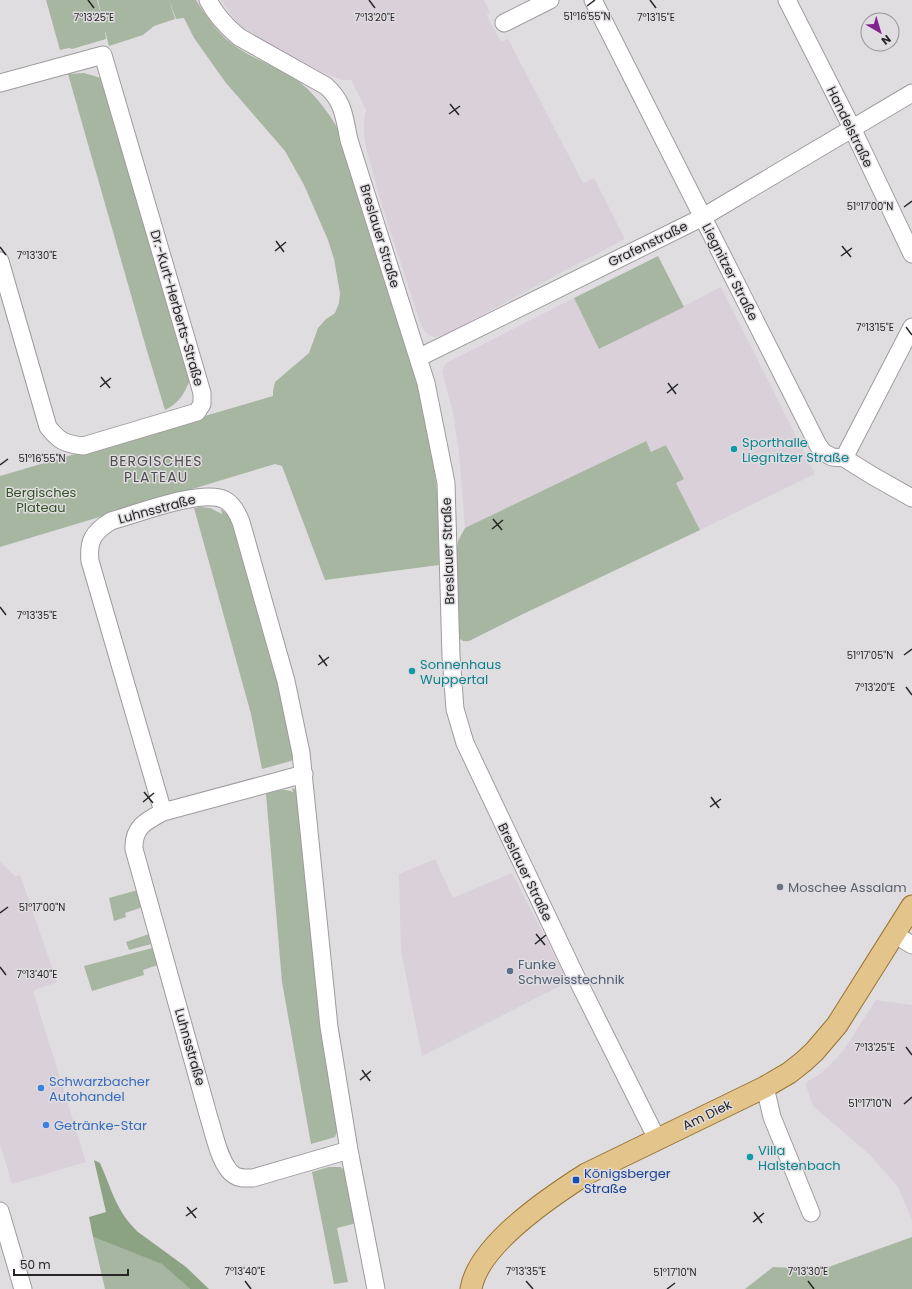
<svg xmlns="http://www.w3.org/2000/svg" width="912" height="1289" font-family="Poppins,sans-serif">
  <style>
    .built { fill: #d9d0da }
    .green { fill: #a7b6a1 }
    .forest { fill: #8ba283 }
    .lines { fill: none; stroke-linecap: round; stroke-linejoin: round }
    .minor-casing { stroke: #9e9b9e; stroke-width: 19 }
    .major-casing { stroke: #967335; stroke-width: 23 }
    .minor { stroke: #fff; stroke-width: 17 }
    .major { stroke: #e3c48a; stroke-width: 21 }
    .ticks { fill: none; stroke: #282728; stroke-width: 1.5 }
    .culture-dot { fill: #0f9aa8; stroke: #e0dde0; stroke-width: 1.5 }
    .worship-dot { fill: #6b7280; stroke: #e0dde0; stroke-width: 1.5 }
    .service-dot { fill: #5c6f8a; stroke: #e0dde0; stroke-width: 1.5 }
    .shop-dot { fill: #3f7fe0; stroke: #e0dde0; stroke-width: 1.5 }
    .transit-dot { fill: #1a4fb4; stroke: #e0dde0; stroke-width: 1.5 }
    .labels { text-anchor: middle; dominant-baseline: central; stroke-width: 3; stroke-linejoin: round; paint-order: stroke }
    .street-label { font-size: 13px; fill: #282728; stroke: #e0dde0 }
    .culture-label { font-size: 13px; fill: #0d838f; stroke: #e0dde0; text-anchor: start }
    .park-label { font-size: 13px; fill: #315224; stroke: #e0dde0 }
    .worship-label { font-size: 13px; fill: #5b616d; stroke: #e0dde0; text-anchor: start }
    .service-label { font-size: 13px; fill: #4e5e75; stroke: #e0dde0; text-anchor: start }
    .shop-label { font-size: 13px; fill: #366cbe; stroke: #e0dde0; text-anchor: start }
    .transit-label { font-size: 13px; fill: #164399; stroke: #e0dde0; text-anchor: start }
    .neighbourhood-label { font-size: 14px; letter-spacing: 1px; fill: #504d50; stroke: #e0dde0 }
    .ticks-label { font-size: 10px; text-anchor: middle; fill: #282728; stroke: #e0dde0; stroke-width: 3; stroke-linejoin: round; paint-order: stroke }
  </style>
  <rect width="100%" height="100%" fill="#e0dde0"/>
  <path class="built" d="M 221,0 L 484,0 L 490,13 L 487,14 L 488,18 L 501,42 L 508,39 L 583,183 L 594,178 L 625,239 L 446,334 L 435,337 L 429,335 L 425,332 L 421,325 L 384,212 L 367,152 L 364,135 L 364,121 L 366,110 L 351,80 L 342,80 L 326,74 L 261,40 L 245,30 L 232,16 Z
    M 721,287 L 815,474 L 700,530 L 676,483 L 684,479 L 667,445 L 651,452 L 645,441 L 465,528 L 459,452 L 453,413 L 442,371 L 446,363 L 574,298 L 600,349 Z
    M 435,859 L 453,898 L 512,873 L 568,982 L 422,1056 L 401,951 L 399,874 Z
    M 0,862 L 15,876 L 20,875 L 57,982 L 33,991 L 86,1162 L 12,1184 L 0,1144 Z
    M 876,1000 L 912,1005 L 912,1220 L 898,1187 L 870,1155 L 813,1106 L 805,1083 L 820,1074 L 837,1058 L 845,1048 Z"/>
  <path class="green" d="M 46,0 L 97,0 L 103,22 L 98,0 L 169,0 L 175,19 L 154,26 L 143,35 L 109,46 L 105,30 L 106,39 L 72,49 L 69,48 L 60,50 Z
    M 169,0 L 196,0 C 205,14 214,28 226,39 C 245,56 271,64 292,77 C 311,88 332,116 341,135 L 418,381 L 433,458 L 438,499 L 439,565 L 325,580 L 282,466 L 275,464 L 0,547 L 0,476 L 273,396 L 273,391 L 275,382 L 309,353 L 318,328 L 326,319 L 335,313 L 339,303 L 340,293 L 334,259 L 328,240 L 304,185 L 285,151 L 226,83 L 194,38 L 184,18 L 176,19 Z
    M 84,73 L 101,78 L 191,378 C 184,393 181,402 165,410 L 147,351 L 68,74 Z
    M 658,256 L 684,307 L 599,349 L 574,298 Z
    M 646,441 L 651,452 L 666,445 L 684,479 L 676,483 L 700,530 L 521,615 L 469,641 C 464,642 461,641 459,637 L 456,555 L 458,541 L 465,528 Z
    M 200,507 L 210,508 L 222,514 L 221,509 L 229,516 L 234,524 L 279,682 L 294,757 L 291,761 L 262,769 L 251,714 L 194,508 Z
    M 292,788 L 297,790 L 312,913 L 330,1092 L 338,1129 L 335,1137 L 311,1144 L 282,982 L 266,794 C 276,791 282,788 293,792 Z
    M 138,890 L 143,907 L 125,913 L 126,917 L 114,921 L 109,898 Z
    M 152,933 L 155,943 L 129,950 L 126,942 Z
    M 156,947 L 161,964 L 143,970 L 144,975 L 92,991 L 84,966 Z
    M 329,1167 L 341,1167 L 348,1175 L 357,1223 L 337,1228 L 348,1282 L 334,1284 L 312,1172 Z
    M 93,1237 L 163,1264 L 190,1289 L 105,1289 Z
    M 912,1237 L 912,1289 L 745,1289 L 773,1267 L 823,1269 Z"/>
  <path class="forest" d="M 94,1160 L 100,1163 C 112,1190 116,1211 138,1232 L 186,1267 L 209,1289 L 190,1289 L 162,1264 L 93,1237 L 89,1217 L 106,1212 Z"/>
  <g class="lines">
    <g class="minor-casing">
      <path id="minor" d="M 208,0 C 215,14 227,27 239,37 L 326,86 C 344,102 344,117 349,140 L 426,383 L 446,483 L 451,656 L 455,709 L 465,743 L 576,977 L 657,1139
        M 593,0 L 818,445 L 823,452 L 832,457 L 844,458 L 873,476 L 912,498
        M 787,0 L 852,128 L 912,254
        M 504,23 L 550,0
        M 0,83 L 103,55 L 202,393 L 202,404 L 197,412 L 83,446 C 65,444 59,441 48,427 L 0,261
        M 418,358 L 703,217 L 912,93
        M 844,458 L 912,327
        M 163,812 L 304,774
        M 894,934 L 912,945
        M 765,1087 L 772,1117 L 811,1213
        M 349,1150 L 253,1178 C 246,1178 240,1179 234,1175 C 220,1166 214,1133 209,1118 L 134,849 C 133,827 146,821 163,812 L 90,561 C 88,541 93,532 111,521 C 136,514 203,488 225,500 C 234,505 238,514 241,522 L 286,681 L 301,753 L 329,1027 L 349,1150 L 376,1289
        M 0,1211 L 23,1289"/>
    </g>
    <g class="major-casing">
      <path id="major" d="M 471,1289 C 478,1245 550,1197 586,1174 L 765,1087 L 789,1073 L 803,1062 L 814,1052 L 837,1025 L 912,906"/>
    </g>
    <use href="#minor" class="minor"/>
    <use href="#major" class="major"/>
  </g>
  <path class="ticks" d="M 88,0 L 94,8M 369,0 L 375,8M 650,0 L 656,8M 587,6 L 595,0M 450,104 L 459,115M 449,114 L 460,106M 904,207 L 912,201M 276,241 L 284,252M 842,246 L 851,257M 0,247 L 6,255M 275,251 L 286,242M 841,256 L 852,248M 906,327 L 912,335M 101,377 L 110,388M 668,383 L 676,394M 100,387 L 111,378M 667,393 L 678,384M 0,465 L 8,459M 493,519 L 502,530M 492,529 L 503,520M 0,607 L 6,615M 319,655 L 327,666M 904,655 L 912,649M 318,665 L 329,657M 906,687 L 912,695M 144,792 L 153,803M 711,797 L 719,808M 143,802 L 154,793M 710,807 L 721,799M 0,913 L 8,907M 536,934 L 545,945M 535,944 L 546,935M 0,967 L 6,975M 906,1047 L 912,1055M 362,1070 L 370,1081M 360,1080 L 371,1071M 904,1104 L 912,1097M 187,1207 L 196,1218M 754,1212 L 762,1223M 186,1216 L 197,1208M 753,1222 L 764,1213M 245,1281 L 251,1289M 526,1281 L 533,1289M 808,1281 L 814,1289M 667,1289 L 675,1283"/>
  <g class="culture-dot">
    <circle cx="734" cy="449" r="4"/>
    <circle cx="412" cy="671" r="4"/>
    <circle cx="750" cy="1157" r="4"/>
  </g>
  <circle class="worship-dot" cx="780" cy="887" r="4"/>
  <circle class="service-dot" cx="510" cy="971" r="4"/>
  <g class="shop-dot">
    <circle cx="41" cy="1088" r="4"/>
    <circle cx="46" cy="1125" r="4"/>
  </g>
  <rect class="transit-dot" x="572" y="1176" width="8" height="8" rx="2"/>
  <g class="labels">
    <g class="street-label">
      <text transform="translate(850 127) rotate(64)">Handelstraße</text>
      <text transform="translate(380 236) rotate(73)">Breslauer Straße</text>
      <text transform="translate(648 244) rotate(-26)">Grafenstraße</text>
      <text transform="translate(730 272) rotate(63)">Liegnitzer Straße</text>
      <text transform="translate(177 308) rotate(74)">Dr.-Kurt-Herberts-Straße</text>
      <text transform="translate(157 509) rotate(-15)">Luhnsstraße</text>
      <text transform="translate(448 551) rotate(-92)">Breslauer Straße</text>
      <text transform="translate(525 872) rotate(64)">Breslauer Straße</text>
      <text transform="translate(190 1047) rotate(74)">Luhnsstraße</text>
      <text transform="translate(707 1115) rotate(-26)">Am Diek</text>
    </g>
    <g class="culture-label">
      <text x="742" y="442">Sporthalle<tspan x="742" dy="15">Liegnitzer Straße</tspan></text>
      <text x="420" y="664">Sonnenhaus<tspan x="420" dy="15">Wuppertal</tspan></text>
      <text x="758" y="1150">Villa<tspan x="758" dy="15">Halstenbach</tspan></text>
    </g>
    <g class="park-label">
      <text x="41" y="492">Bergisches<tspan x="41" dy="15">Plateau</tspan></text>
    </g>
    <g class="worship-label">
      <text x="788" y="887">Moschee Assalam</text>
    </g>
    <g class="service-label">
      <text x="518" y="964">Funke<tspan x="518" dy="15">Schweisstechnik</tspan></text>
    </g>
    <g class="shop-label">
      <text x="49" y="1081">Schwarzbacher<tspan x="49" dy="15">Autohandel</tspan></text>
      <text x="54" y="1125">Getränke-Star</text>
    </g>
    <g class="transit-label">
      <text x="584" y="1173">Königsberger<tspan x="584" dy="15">Straße</tspan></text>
    </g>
    <g class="neighbourhood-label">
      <text x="156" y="461">BERGISCHES<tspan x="156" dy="16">PLATEAU</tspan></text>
    </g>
  </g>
  <g class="ticks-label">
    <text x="587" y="20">51°16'55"N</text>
    <text x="94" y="21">7°13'25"E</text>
    <text x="375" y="21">7°13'20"E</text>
    <text x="656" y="21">7°13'15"E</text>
    <text x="870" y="210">51°17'00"N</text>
    <text x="37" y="259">7°13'30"E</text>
    <text x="875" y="331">7°13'15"E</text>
    <text x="42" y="462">51°16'55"N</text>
    <text x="37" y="619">7°13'35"E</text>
    <text x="870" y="659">51°17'05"N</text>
    <text x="875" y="691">7°13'20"E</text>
    <text x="42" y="911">51°17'00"N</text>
    <text x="37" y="978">7°13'40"E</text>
    <text x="875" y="1051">7°13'25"E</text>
    <text x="870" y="1107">51°17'10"N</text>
    <text x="245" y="1275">7°13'40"E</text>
    <text x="526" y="1275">7°13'35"E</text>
    <text x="808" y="1275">7°13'30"E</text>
    <text x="675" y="1276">51°17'10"N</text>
  </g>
  <g transform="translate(880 32) rotate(142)"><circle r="19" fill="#e0dde0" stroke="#969496"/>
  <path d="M0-3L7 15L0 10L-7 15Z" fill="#82228d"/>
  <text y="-6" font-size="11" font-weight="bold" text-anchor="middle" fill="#282728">N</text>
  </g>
  <path d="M14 1269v6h114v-6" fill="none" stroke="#282728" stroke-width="2"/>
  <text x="20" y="1269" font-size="12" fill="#282728" stroke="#e0dde0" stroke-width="3" paint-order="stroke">50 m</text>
</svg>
